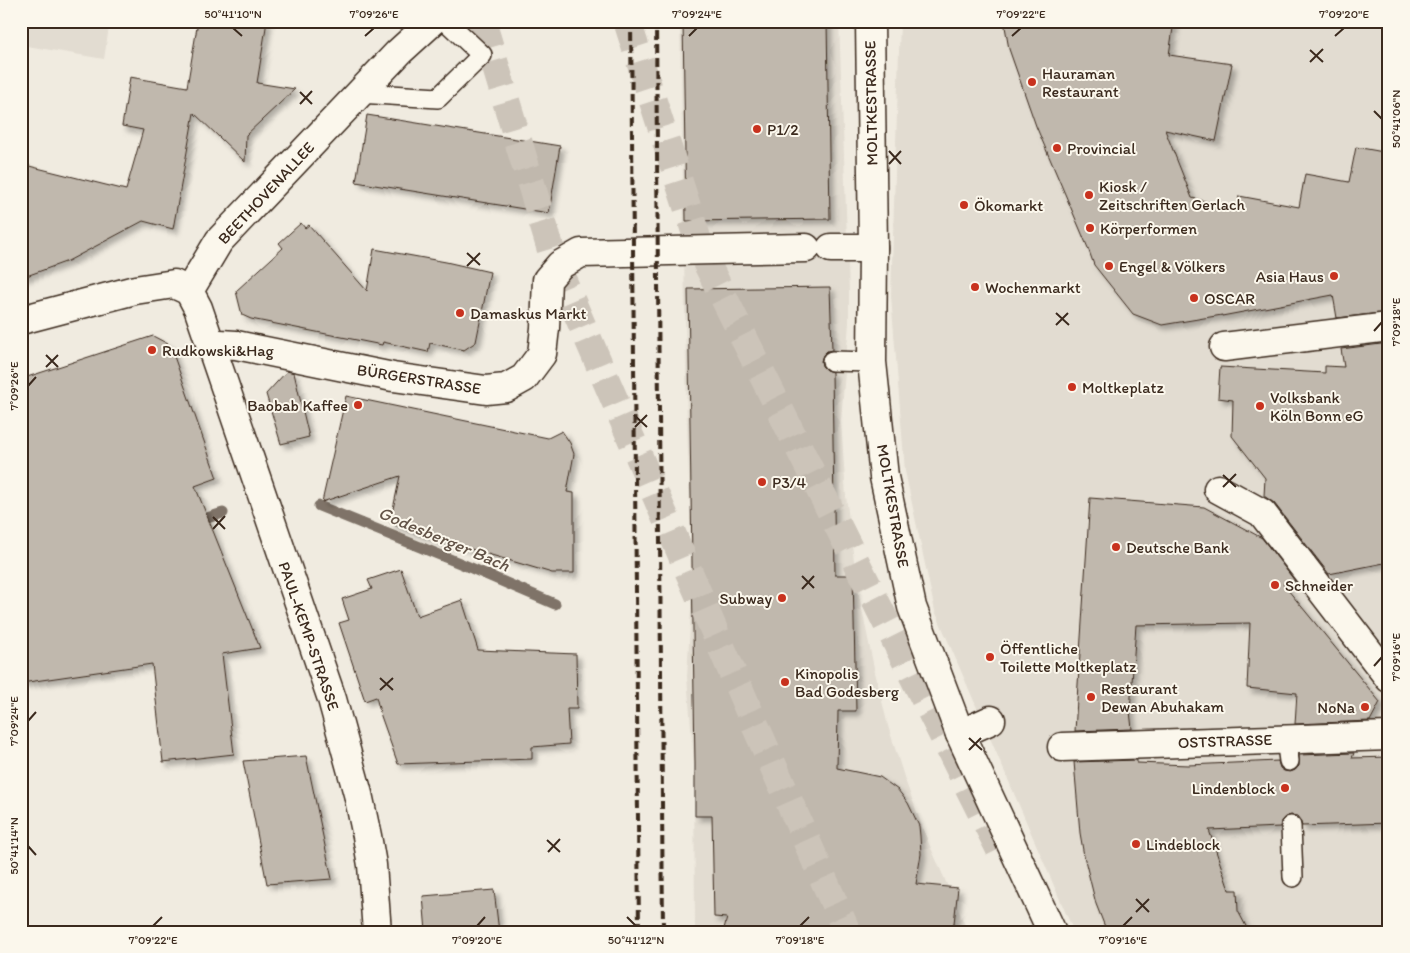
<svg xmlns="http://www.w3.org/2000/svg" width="1410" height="953" font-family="Itim,sans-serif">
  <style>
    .built { fill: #e2dcd1 }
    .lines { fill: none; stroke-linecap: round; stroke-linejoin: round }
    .stream { stroke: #7f7367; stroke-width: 11 }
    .building { fill: #c0b8ad; stroke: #3b2a1e; filter: url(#shadow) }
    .primary-tunnel { stroke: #ccc4b9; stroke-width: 28; stroke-dasharray: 28 14; stroke-linecap: butt }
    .lane-casing { stroke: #3b2a1e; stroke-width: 22 }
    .street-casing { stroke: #3b2a1e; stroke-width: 31 }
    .secondary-casing { stroke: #3b2a1e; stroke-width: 31 }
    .lane { stroke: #fbf7ec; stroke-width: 19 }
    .street { stroke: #fbf7ec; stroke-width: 28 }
    .secondary { stroke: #fbf7ec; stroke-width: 28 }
    .rail { stroke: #3b2a1e; stroke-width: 4; stroke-dasharray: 8 4; stroke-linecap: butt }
    .ticks { fill: none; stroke: #3b2a1e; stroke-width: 2 }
    .poi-dot { fill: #c8321e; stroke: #fbf7ec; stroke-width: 2 }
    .labels { text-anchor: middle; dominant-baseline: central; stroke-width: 4; stroke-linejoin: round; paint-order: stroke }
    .poi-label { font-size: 16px; fill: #3b2a1e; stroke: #fbf7ec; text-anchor: start }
    .street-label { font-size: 16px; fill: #3b2a1e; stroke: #fbf7ec }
    .water-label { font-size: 18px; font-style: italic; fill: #635448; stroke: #fbf7ec }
    .neatline { fill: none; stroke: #3b2a1e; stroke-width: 2 }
    .ticks-label { font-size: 12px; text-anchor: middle; fill: #3b2a1e }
  </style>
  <defs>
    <filter id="shadow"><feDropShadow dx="4.5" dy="4.5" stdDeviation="2.5" flood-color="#0004"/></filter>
  </defs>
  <rect width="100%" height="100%" fill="#f0ebe0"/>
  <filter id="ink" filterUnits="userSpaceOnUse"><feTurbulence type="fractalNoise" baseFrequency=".02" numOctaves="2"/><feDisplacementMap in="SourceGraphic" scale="10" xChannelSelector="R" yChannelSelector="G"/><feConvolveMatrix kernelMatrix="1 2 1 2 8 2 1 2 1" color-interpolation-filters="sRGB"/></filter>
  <g filter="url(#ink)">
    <path class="built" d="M 21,21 L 110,21 L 104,59 L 21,45 Z
      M 680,21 L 839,21 L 849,292 L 849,323 L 841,421 L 846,496 L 857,585 L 874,668 L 888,726 L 905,780 L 927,839 L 968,932 L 695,932 L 694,764 L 687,677 L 691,608 L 690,508 L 687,425 Z
      M 900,21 L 1389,21 L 1389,932 L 1074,932 L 935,611 L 905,471 L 891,296 Z"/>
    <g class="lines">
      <path class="stream" d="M 319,506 L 462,564 L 555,604
        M 194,522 L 223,513"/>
    </g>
    <path class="building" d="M 198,21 L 267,21 L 257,83 L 295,89 L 246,135 L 245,162 L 194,113 L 173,229 L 143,221 L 68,261 L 21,278 L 21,164 L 126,190 L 143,130 L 122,126 L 130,77 L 187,87 Z
      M 683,21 L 827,21 L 830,219 L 686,221 Z
      M 1004,21 L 1174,21 L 1169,55 L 1232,64 L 1216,141 L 1165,130 L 1192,198 L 1237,209 L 1239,196 L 1299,207 L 1305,174 L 1349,182 L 1356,147 L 1389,153 L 1389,312 L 1337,318 L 1333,295 L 1222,316 L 1222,315 L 1162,325 L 1133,314 L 1094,265 L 1088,248 L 1036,126 L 1009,49 Z
      M 367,115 L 560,146 L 549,213 L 356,182 Z
      M 301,223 L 305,228 L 309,225 L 367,291 L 374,249 L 446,262 L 490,272 L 476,342 L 464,350 L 430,343 L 428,352 L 383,342 L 382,345 L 251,319 L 242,315 L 236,291 L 283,248 L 279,243 Z
      M 830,287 L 832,350 L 827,351 L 823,355 L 821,361 L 822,366 L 826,370 L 832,372 L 835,575 L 853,575 L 856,711 L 838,711 L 837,768 L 880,777 L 898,790 L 908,803 L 919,826 L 920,836 L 921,854 L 916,884 L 958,888 L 953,932 L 723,932 L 727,918 L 714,917 L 712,816 L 695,816 L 695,764 L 688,289 Z
      M 153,336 L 170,345 L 217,478 L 195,486 L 260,648 L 222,654 L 234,754 L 163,762 L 152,664 L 21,683 L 21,379 Z
      M 1389,343 L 1389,562 L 1329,574 L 1274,503 L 1264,496 L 1265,478 L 1232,436 L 1233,400 L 1218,398 L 1220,367 L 1325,373 L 1325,366 L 1344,367 L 1341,349 Z
      M 287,371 L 294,373 L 309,437 L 281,444 L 266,394 Z
      M 346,396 L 548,438 L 562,431 L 570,443 L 574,454 L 567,492 L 574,493 L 574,573 L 552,573 L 444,541 L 445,544 L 390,523 L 400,476 L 322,502 Z
      M 1090,498 L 1204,507 L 1262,538 L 1295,581 L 1283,584 L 1380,702 L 1370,721 L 1295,724 L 1297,693 L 1247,688 L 1250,623 L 1136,625 L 1130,711 L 1132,729 L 1075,731 Z
      M 401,569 L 417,616 L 462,600 L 478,650 L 576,654 L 577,709 L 567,709 L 569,744 L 532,747 L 532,759 L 398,764 L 381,716 L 376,697 L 365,701 L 339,623 L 349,620 L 342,599 L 372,589 L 368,580 Z
      M 1354,753 L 1352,758 L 1389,757 L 1389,823 L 1302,826 L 1300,820 L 1297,816 L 1291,815 L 1285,817 L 1281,821 L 1280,827 L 1209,830 L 1229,890 L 1237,890 L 1238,911 L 1249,932 L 1107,932 L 1096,904 L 1084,856 L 1080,833 L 1074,762 L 1137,760 L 1137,763 L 1188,765 L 1278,761 L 1280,768 L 1284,771 L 1290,772 L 1295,770 L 1299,766 L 1299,755 Z
      M 306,756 L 332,879 L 267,884 L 243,761 Z
      M 494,890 L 499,932 L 426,932 L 423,896 Z"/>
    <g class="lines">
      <path class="primary-tunnel" d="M 482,21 L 554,260 L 752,718 L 847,932
        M 627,21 L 703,256 L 1002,854"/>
      <g class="lane-casing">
        <path id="lane" d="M 359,93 L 438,98 L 482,55 L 446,21
          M 832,361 L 872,362
          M 1286,739 L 1289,761
          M 1291,826 L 1293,877"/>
      </g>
      <g class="street-casing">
        <path id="street" d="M 831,248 L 873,248
          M 189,291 L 198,308 L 332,699 L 358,794 L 367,836 L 372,865 L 377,932
          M 189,291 L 219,241 L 399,52 L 433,21
          M 21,320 L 135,290 L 174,284 L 189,291
          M 211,346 L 220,344 L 236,345 L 393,377 L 486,390 L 506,388 L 524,378 L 542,354 L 545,328 L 547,280 L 560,265 L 581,253 L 806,248
          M 1224,347 L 1389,327
          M 1218,489 L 1262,513 L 1389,678
          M 960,734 L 991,720
          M 1062,747 L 1389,736"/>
      </g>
      <g class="secondary-casing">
        <path id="secondary" d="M 870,21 L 873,248 L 872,362 L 884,477 L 912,607 L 960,734 L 1052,932"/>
      </g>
      <use href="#lane" class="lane"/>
      <use href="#street" class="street"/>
      <use href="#secondary" class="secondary"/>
      <path class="rail" d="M 631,21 L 639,932
        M 656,21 L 663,932"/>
    </g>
  </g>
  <path class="ticks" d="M 233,28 L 242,36M 365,36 L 374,28M 689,36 L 697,28M 1012,36 L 1021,28M 1335,36 L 1344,28M 1310,50 L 1323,62M 1310,62 L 1323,49M 300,92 L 312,104M 300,104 L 312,91M 1374,111 L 1382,119M 889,151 L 901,164M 889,164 L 901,151M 467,253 L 480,265M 467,266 L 480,253M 1056,313 L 1069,325M 1056,325 L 1068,313M 1374,331 L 1382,322M 46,355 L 58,367M 46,367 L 58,355M 28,386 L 36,377M 634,415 L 647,427M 635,427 L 647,415M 1223,475 L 1236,487M 1223,487 L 1236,474M 213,517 L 225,529M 213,529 L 225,516M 802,576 L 814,588M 802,589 L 814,576M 1374,666 L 1382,657M 380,678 L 393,690M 380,690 L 393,678M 28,721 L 36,712M 969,738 L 982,750M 969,750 L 981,738M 547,840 L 560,852M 28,846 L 36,855M 548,852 L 560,839M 1136,899 L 1149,912M 1136,912 L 1149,899M 627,917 L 636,926M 153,926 L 162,917M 477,926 L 485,917M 800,926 L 809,917M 1123,926 L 1132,917"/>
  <g class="poi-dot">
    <circle cx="1032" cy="82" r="5"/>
    <circle cx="757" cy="129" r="5"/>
    <circle cx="1057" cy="148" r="5"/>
    <circle cx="1089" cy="195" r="5"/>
    <circle cx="964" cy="205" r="5"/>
    <circle cx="1090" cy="228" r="5"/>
    <circle cx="1109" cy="266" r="5"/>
    <circle cx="1334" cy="276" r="5"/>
    <circle cx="975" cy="287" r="5"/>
    <circle cx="1194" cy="298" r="5"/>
    <circle cx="460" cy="313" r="5"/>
    <circle cx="152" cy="350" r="5"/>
    <circle cx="1072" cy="387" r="5"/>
    <circle cx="358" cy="405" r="5"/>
    <circle cx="1260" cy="406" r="5"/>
    <circle cx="762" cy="482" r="5"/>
    <circle cx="1116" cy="547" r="5"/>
    <circle cx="1275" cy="585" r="5"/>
    <circle cx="782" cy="598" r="5"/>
    <circle cx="990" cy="657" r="5"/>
    <circle cx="785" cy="682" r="5"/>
    <circle cx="1091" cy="697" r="5"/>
    <circle cx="1365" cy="707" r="5"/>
    <circle cx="1285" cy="788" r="5"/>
    <circle cx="1136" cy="844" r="5"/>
  </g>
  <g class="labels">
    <g class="poi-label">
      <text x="1042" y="73">Hauraman<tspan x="1042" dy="18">Restaurant</tspan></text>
      <text x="767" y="129">P1/2</text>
      <text x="1067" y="148">Provincial</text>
      <text x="1099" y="186">Kiosk /<tspan x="1099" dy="18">Zeitschriften Gerlach</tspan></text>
      <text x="974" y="205">Ökomarkt</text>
      <text x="1100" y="228">Körperformen</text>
      <text x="1119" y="266">Engel &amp; Völkers</text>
      <text x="1324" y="276" text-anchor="end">Asia Haus</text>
      <text x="985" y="287">Wochenmarkt</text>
      <text x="1204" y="298">OSCAR</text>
      <text x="470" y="313">Damaskus Markt</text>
      <text x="162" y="350">Rudkowski&amp;Hag</text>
      <text x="1082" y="387">Moltkeplatz</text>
      <text x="1270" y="397">Volksbank<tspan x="1270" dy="18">Köln Bonn eG</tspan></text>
      <text x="348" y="405" text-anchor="end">Baobab Kaffee</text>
      <text x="772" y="482">P3/4</text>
      <text x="1126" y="547">Deutsche Bank</text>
      <text x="1285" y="585">Schneider</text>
      <text x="772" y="598" text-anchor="end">Subway</text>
      <text x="1000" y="648">Öffentliche<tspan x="1000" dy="18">Toilette Moltkeplatz</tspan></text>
      <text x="795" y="673">Kinopolis<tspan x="795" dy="18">Bad Godesberg</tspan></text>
      <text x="1101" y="688">Restaurant<tspan x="1101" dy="18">Dewan Abuhakam</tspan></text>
      <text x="1355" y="707" text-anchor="end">NoNa</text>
      <text x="1275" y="788" text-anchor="end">Lindenblock</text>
      <text x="1146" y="844">Lindeblock</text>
    </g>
    <g class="street-label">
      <text transform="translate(871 103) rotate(-91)">MOLTKESTRASSE</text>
      <text transform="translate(266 193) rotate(-47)">BEETHOVENALLEE</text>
      <text transform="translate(419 379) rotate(9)">BÜRGERSTRASSE</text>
      <text transform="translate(893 506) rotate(80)">MOLTKESTRASSE</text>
      <text transform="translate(309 636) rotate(71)">PAUL-KEMP-STRASSE</text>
      <text transform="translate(1225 741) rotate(-2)">OSTSTRASSE</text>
    </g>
    <g class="water-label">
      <text transform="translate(444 539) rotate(23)">Godesberger Bach</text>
    </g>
  </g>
  <rect width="1410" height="953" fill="none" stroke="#fbf7ec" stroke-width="55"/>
  <rect x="28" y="28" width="1354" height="898" class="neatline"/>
  <g class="ticks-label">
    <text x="233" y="18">50°41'10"N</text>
    <text x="374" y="18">7°09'26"E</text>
    <text x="697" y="18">7°09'24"E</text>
    <text x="1021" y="18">7°09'22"E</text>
    <text x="1344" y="18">7°09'20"E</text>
    <text transform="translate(1396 119) rotate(-90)" y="4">50°41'06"N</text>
    <text transform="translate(1396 322) rotate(-90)" y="4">7°09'18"E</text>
    <text transform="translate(14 386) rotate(-90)" y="4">7°09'26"E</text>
    <text transform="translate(1396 657) rotate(-90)" y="4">7°09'16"E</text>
    <text transform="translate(14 721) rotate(-90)" y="4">7°09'24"E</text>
    <text transform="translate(14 846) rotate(-90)" y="4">50°41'14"N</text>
    <text x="153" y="944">7°09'22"E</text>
    <text x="477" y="944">7°09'20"E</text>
    <text x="636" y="944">50°41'12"N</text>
    <text x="800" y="944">7°09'18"E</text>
    <text x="1123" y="944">7°09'16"E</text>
  </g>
</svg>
